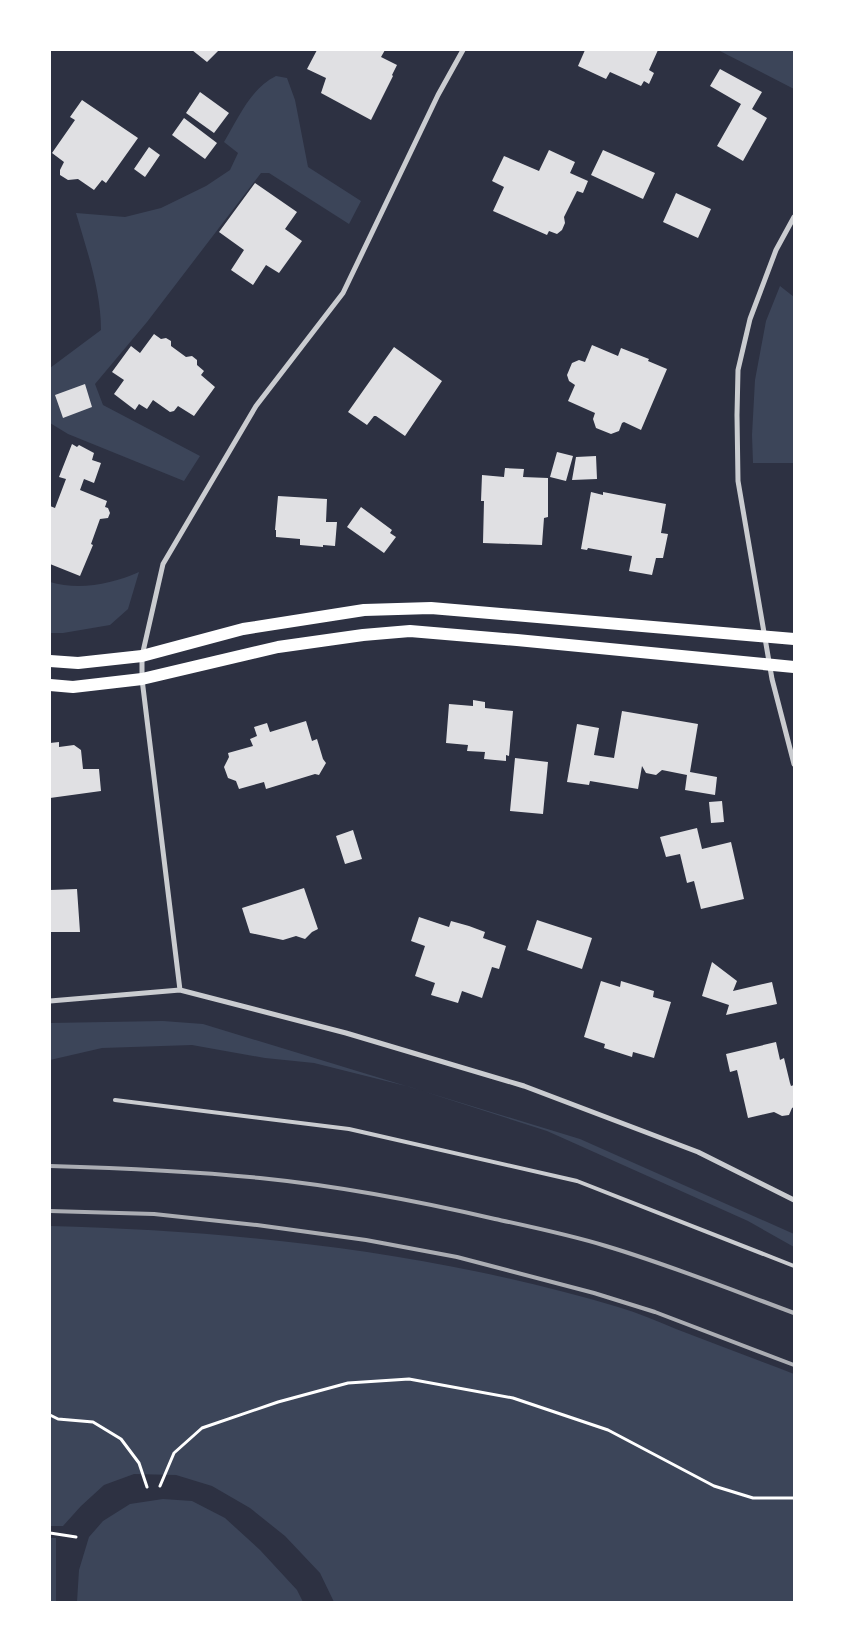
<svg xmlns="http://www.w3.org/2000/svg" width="844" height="1652" font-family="Rubik,sans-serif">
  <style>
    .green { fill: #3c4559 }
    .building { fill: #e0e0e3 }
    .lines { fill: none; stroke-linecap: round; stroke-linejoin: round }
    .path { stroke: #fff; stroke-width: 3 }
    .service { stroke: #caccd0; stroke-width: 4 }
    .minor { stroke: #caccd0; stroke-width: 5 }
    .primary { stroke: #fff; stroke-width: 12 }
    .rail { stroke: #abadb3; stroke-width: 4 }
  </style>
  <rect width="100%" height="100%" fill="#2d3142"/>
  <path class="green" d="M 718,50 L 794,50 L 794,89 Z
    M 276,76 L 287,78 L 295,100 L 308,167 L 361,201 L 349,224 L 269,173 L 261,173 L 147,322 L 95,384 L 103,405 L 200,456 L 184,481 L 68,434 L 50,423 L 50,368 L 101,330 C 101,290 87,251 76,213 L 125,217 L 161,208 L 206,186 L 230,170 L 238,153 L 224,142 C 238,119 250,89 276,76 Z
    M 780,286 L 794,297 L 794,463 L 753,463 L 752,435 L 755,380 L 766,321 Z
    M 139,572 L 128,609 L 110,625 L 63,633 L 50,633 L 50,582 C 79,591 112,584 139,572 Z
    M 163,1021 L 203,1024 L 580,1139 L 794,1234 L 794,1247 L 748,1221 L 547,1131 L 410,1087 L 314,1063 L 265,1058 L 192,1045 L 102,1048 L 50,1060 L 50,1023 Z
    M 50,1226 C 241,1231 434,1252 618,1307 C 638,1313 657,1321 676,1329 C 715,1344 755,1359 794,1374 L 794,1602 L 334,1602 L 320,1573 L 285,1536 L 250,1508 L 212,1486 L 176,1475 L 134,1474 L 104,1485 L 81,1506 L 63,1526 L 50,1526 Z
    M 163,1499 L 192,1501 L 225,1518 L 260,1550 L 297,1590 L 303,1602 L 77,1602 L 79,1570 L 89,1537 L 103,1521 L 130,1504 Z
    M 50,1538 L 56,1538 L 56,1602 L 50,1602 Z"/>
  <path class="building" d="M 192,50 L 219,50 L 207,62 Z
    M 317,50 L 385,50 L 381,57 L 397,65 L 392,75 L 393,76 L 371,120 L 321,93 L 326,78 L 307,69 Z
    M 585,50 L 658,50 L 649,70 L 654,73 L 649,84 L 644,81 L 641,86 L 610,72 L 606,79 L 578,66 Z
    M 720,69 L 762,92 L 752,109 L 767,118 L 743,161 L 717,146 L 741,104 L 710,86 Z
    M 200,92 L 229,113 L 214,133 L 186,113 Z
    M 82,100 L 138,138 L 106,183 L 102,180 L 94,190 L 78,179 L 68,180 L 60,175 L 60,170 L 64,162 L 52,153 L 75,120 L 70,117 Z
    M 184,118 L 217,143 L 205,159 L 172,135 Z
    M 149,147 L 160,155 L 145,177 L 134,169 Z
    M 549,150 L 575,162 L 570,173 L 588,181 L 583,193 L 577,191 L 564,217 L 565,223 L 562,230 L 557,234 L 549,231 L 547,235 L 493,211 L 504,187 L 492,181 L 504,156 L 539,171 Z
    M 603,150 L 655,173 L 643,199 L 591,175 Z
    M 255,183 L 297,212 L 285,229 L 302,241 L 279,273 L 266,265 L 253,285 L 231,270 L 244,250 L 219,232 Z
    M 676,193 L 711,209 L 698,238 L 663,222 Z
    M 154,334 L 161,339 L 166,338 L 171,341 L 171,346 L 186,357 L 192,356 L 197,360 L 197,365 L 204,371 L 201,375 L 215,387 L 194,416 L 178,406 L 174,411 L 170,412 L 153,400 L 147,409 L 139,404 L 135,410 L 114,394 L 124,380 L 112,372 L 131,346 L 140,353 Z
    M 592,345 L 618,356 L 621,348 L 649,359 L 648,361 L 667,369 L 641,430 L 624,422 L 622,423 L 619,431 L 611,434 L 596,428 L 593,419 L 595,413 L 568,401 L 575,385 L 569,381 L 567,375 L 572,363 L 579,360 L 585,362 Z
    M 394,347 L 442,381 L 405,436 L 376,416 L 374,416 L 367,425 L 348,412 Z
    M 85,384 L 92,407 L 63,418 L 55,395 Z
    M 72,444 L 77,447 L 79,445 L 94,453 L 92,460 L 101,463 L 94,483 L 84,479 L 80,490 L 107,501 L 105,507 L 108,508 L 110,513 L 108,518 L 100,519 L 91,544 L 93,545 L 80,576 L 50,564 L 50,506 L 55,508 L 66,479 L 59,477 Z
    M 557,452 L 573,456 L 566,481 L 550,477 Z
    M 596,456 L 597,479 L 572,480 L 576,457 Z
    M 505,468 L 524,469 L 523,477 L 548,478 L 548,517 L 544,518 L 542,545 L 483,543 L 484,501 L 481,501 L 482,475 L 504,477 Z
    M 591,492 L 603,495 L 603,492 L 666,504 L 661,533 L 668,534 L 663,558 L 656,558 L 652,575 L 629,571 L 632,556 L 588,548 L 587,550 L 581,549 Z
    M 278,496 L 327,499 L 326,522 L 337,522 L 335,546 L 323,545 L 323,547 L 300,545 L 300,539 L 276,537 L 276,530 L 275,530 Z
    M 361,507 L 392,530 L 390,533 L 396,537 L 384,553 L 347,527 Z
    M 473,700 L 485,702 L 485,708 L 513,711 L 509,756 L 506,755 L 506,761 L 484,759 L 485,752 L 467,751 L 468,745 L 446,743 L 449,704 L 473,706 Z
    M 622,711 L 698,724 L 690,772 L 717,777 L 715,795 L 685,790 L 687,775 L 662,770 L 656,775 L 646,773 L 642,766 L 638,789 L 590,781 L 589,785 L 567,782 L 577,724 L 599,728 L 594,755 L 614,758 Z
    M 306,721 L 312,741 L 317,739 L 323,759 L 326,763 L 319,775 L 315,774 L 266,789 L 264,782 L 239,789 L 236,781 L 228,778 L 224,767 L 229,757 L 228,753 L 253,746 L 250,739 L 257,736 L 254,727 L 267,723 L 270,732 Z
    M 59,742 L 59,747 L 74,745 L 81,750 L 83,769 L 99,769 L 101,791 L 50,798 L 50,743 Z
    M 515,758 L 548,762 L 543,814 L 510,811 Z
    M 722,801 L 724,822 L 711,823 L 709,802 Z
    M 697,828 L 702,849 L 731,842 L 744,899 L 701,909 L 694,881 L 687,883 L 680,854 L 666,857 L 660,837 Z
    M 353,830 L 362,859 L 345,864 L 336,836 Z
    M 304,888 L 318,929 L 312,932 L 305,939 L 296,936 L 283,940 L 250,933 L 242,908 Z
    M 77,889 L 80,932 L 50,932 L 50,890 Z
    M 419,917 L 449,927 L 451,921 L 469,926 L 485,932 L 483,938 L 506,946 L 499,969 L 492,967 L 482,998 L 462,991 L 458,1003 L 431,995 L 435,983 L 415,976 L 425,946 L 411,941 Z
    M 537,920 L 592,938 L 582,969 L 527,950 Z
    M 712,962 L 737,981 L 733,991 L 772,982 L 777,1004 L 726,1015 L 729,1005 L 702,996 Z
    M 601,981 L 620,987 L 621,981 L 654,991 L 653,997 L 671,1002 L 654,1058 L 633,1052 L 632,1057 L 604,1048 L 605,1044 L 584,1037 Z
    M 776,1042 L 780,1060 L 784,1058 L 790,1083 L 791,1086 L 794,1085 L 794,1107 L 792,1108 L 789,1115 L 782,1116 L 774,1112 L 748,1118 L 737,1070 L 730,1072 L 726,1054 Z"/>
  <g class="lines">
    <path class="path" d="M 50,1415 L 58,1419 L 93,1422 L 121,1439 L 139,1463 L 147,1487
      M 160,1486 L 174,1453 L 202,1428 L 278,1402 L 348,1383 L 409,1379 L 513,1398 L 608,1430 L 714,1486 L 753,1498 L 794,1498
      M 50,1533 L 76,1537"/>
    <path class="service" d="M 115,1100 L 349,1129 L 577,1181 L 794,1266"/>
    <path class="minor" d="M 794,217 L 776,250 L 750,319 L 738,370 L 737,415 L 738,481 L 772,679 L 794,764
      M 180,990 L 142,679 L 142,656 L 163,564 L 256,406 L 343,293 L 438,95 L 463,50
      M 50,1001 L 180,990 L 346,1033 L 524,1086 L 698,1152 L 794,1200"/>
    <path class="primary" d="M 50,661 L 78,663 L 142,656 L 243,629 L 364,610 L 431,608 L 794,639
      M 50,685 L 73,687 L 142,679 L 278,647 L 363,635 L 410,631 L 517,640 L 794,667"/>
    <path class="rail" d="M 50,1166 C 120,1168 190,1171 260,1178 C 339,1186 418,1201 495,1219 C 532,1227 570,1235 606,1246 C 670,1265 732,1290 794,1313
      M 50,1211 L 154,1214 L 257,1225 L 366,1240 L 457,1257 L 594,1293 L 655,1312 L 794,1365"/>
  </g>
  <rect width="844" height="1652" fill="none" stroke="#ffffff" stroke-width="102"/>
</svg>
